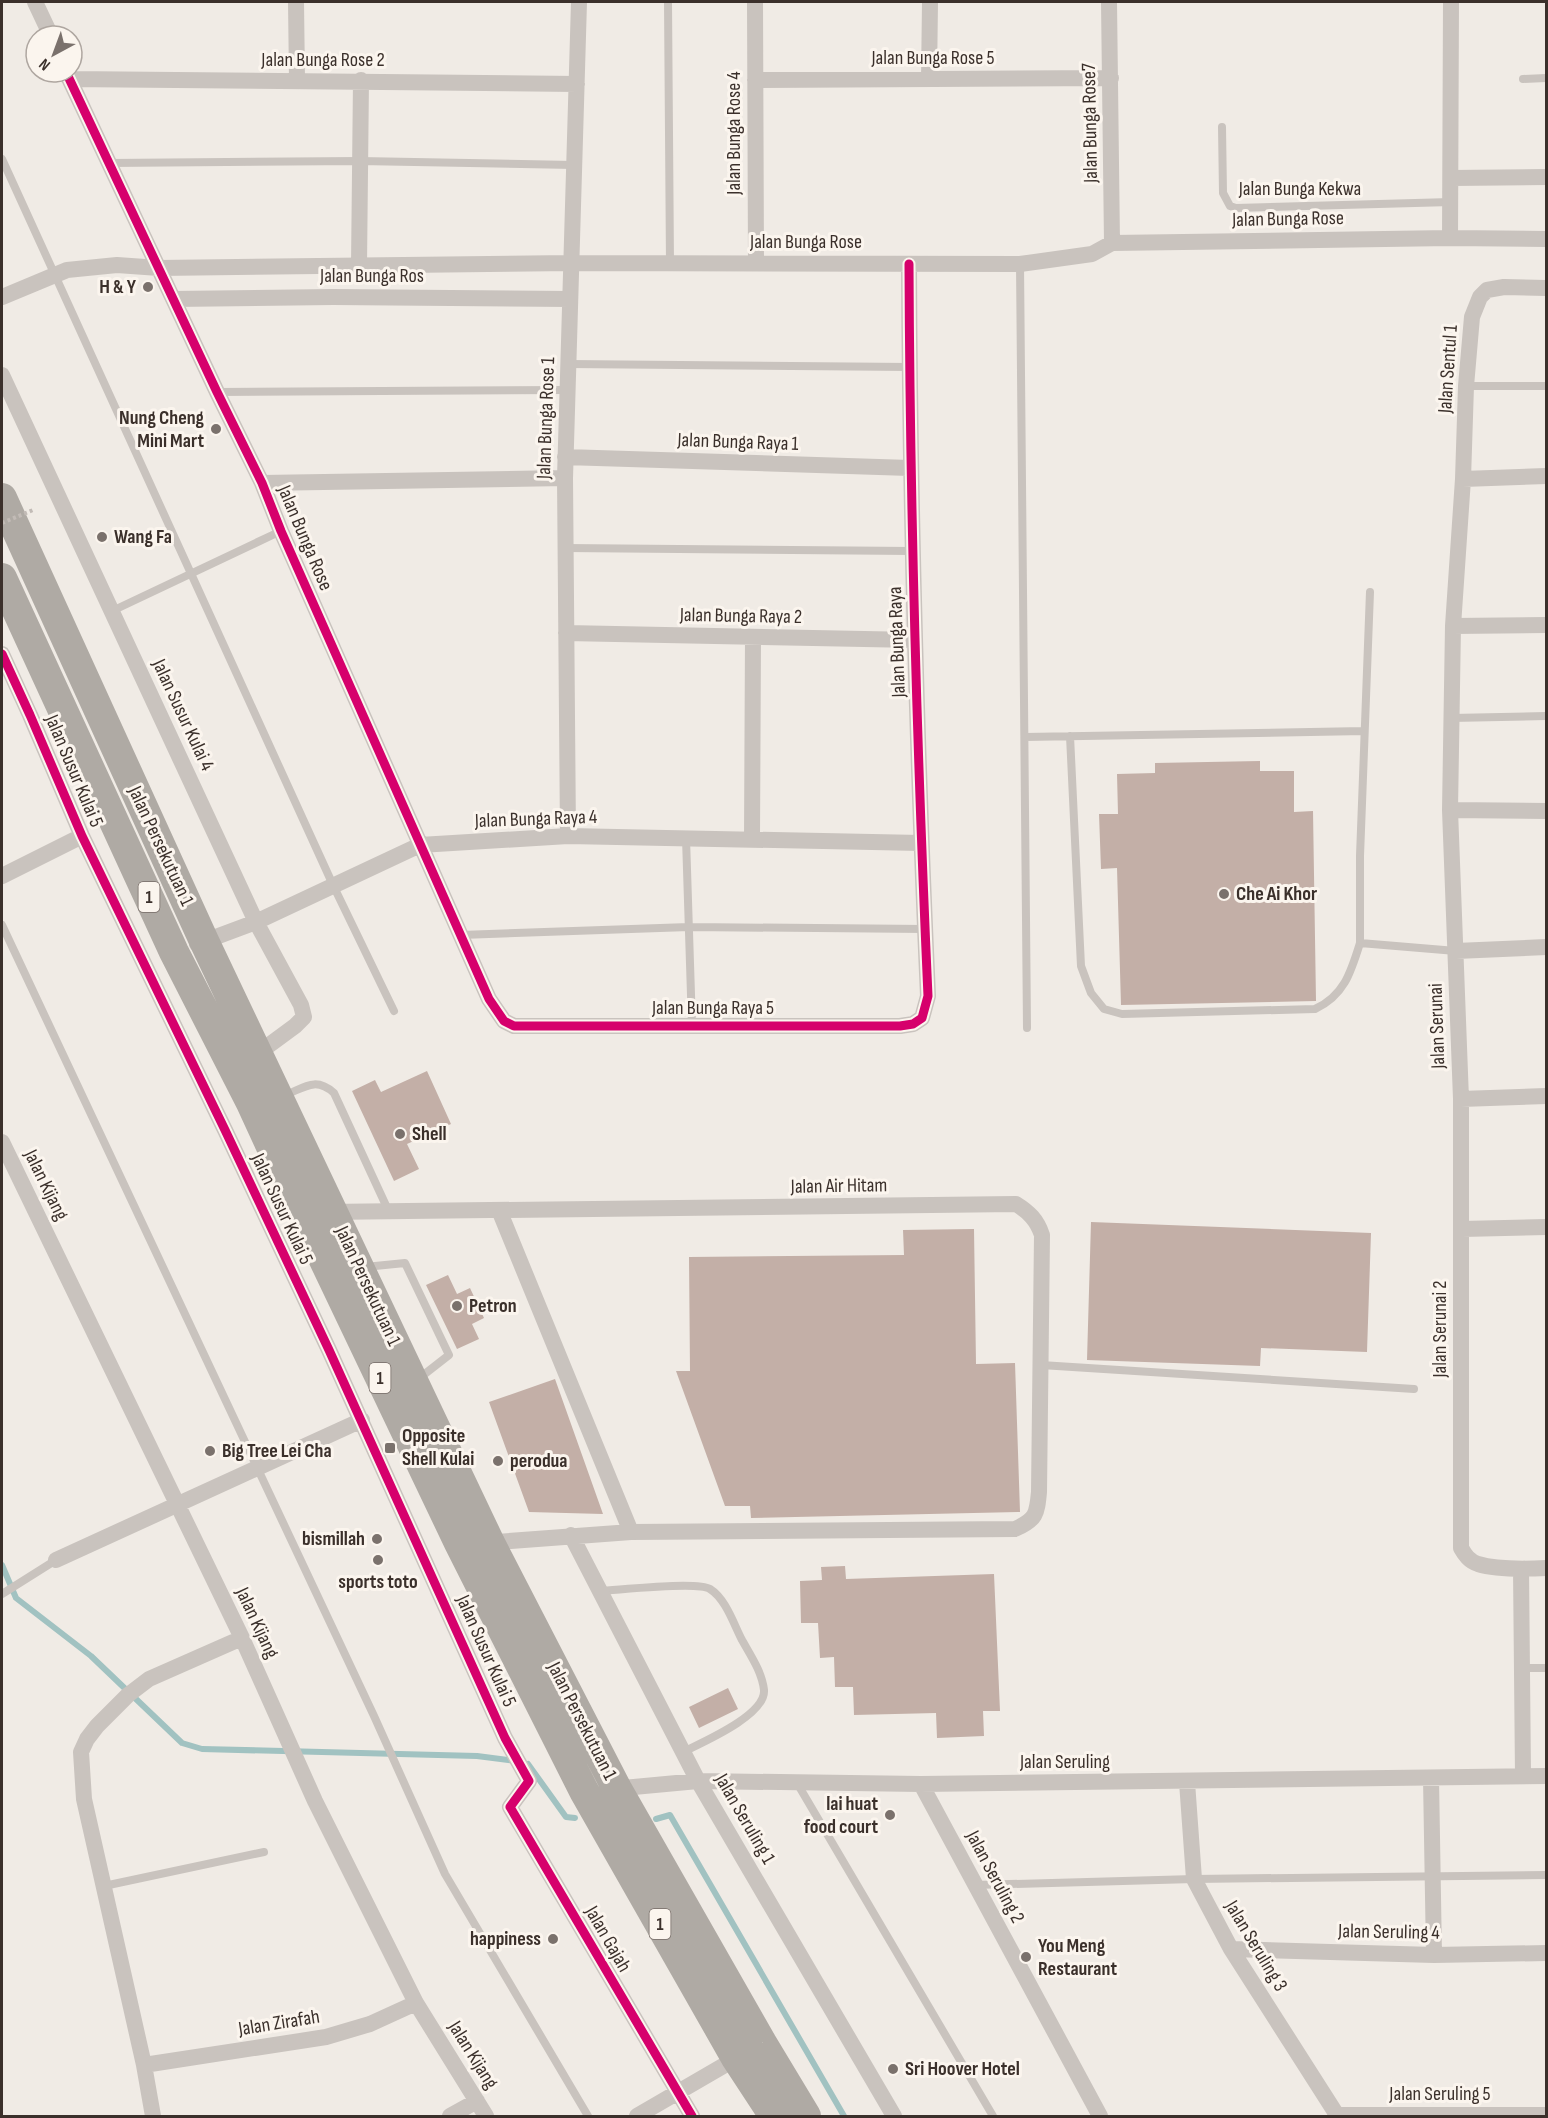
<svg xmlns="http://www.w3.org/2000/svg" width="1548" height="2118" font-family="'Sofia Sans Condensed',sans-serif">
  <style>
    .lines { fill: none; stroke-linecap: round; stroke-linejoin: round }
    .stream { stroke: #a1c2c1; stroke-width: 6 }
    .building { fill: #c3afa7 }
    .lane { stroke: #c9c3be; stroke-width: 8 }
    .street { stroke: #c9c3be; stroke-width: 16 }
    .highway { stroke: #afaaa4; stroke-width: 30 }
    .path-bridge { stroke: #c2bbb6; stroke-width: 4; stroke-dasharray: 3 3; stroke-linecap: butt }
    .cycleway-casing { stroke: #fbf5ee; stroke-width: 13 }
    .cycleway { stroke: #d6006c; stroke-width: 9 }
    .poi-dot { fill: #7a716c; stroke: #fbf5ee; stroke-width: 2 }
    .labels { text-anchor: middle; dominant-baseline: central; stroke-width: 6; stroke-linejoin: round; paint-order: stroke }
    .shield { fill: #fbf5ee; stroke: #756b66; stroke-width: 1.5 }
    .shield-label { font-size: 18px; font-weight: bold; fill: #3b302b }
    .street-label { font-size: 20px; fill: #3b302b; stroke: #fbf5ee }
    .poi-label { font-size: 20px; font-weight: bold; fill: #3b302b; stroke: #fbf5ee; text-anchor: start }
  </style>
  <rect width="100%" height="100%" fill="#f0ebe5"/>
  <g class="lines">
    <path class="stream" d="M 2,1565 L 16,1598 L 91,1656 L 182,1743 L 202,1749 L 477,1756 L 516,1761
      M 528,1764 L 566,1817 L 575,1818
      M 656,1819 L 670,1815 L 844,2116"/>
  </g>
  <path class="building" d="M 1260,761 L 1260,771 L 1294,771 L 1294,812 L 1313,811 L 1316,1001 L 1121,1005 L 1117,868 L 1101,869 L 1099,814 L 1118,814 L 1117,774 L 1155,773 L 1155,763 Z
    M 427,1071 L 451,1124 L 407,1144 L 419,1169 L 394,1181 L 352,1091 L 375,1080 L 381,1092 Z
    M 1091,1222 L 1371,1233 L 1367,1352 L 1261,1348 L 1260,1366 L 1087,1360 Z
    M 974,1229 L 976,1364 L 1015,1363 L 1020,1512 L 751,1518 L 750,1506 L 725,1506 L 676,1371 L 690,1371 L 689,1257 L 904,1255 L 903,1230 Z
    M 448,1275 L 457,1294 L 470,1288 L 484,1318 L 472,1324 L 479,1339 L 457,1349 L 426,1285 Z
    M 555,1379 L 603,1514 L 529,1512 L 489,1402 Z
    M 845,1566 L 846,1579 L 994,1574 L 1000,1711 L 983,1711 L 984,1736 L 937,1738 L 936,1713 L 854,1715 L 853,1687 L 835,1687 L 834,1657 L 820,1658 L 818,1623 L 801,1623 L 800,1581 L 822,1580 L 821,1567 Z
    M 728,1688 L 738,1709 L 699,1728 L 689,1707 Z"/>
  <g class="lines">
    <path class="lane" d="M 668,2 L 670,263
      M 1523,79 L 1546,78
      M 1222,127 L 1223,193 L 1230,206 L 1236,208 L 1451,202
      M 2,159 L 333,885 L 394,1011
      M 109,163 L 360,161 L 574,165
      M 1020,264 L 1027,1028
      M 568,364 L 910,367
      M 1466,386 L 1546,386
      M 217,392 L 567,390
      M 565,548 L 912,551
      M 1370,592 L 1360,856 L 1360,943 L 1456,951
      M 112,611 L 281,531
      M 1451,718 L 1546,716
      M 1070,736 L 1081,966 L 1091,993 L 1104,1009 L 1122,1014 L 1315,1009 C 1344,996 1351,972 1360,943
      M 1025,737 L 1364,731
      M 686,838 L 692,1026
      M 2,925 L 374,1716 L 445,1874 L 588,2116
      M 461,935 L 689,927 L 925,929
      M 283,1096 C 304,1088 315,1076 334,1093 L 389,1212
      M 365,1267 L 405,1263 L 449,1355 L 417,1380
      M 1041,1365 L 1414,1389
      M 600,1591 C 620,1590 697,1581 710,1589 C 726,1599 734,1625 742,1640 C 751,1656 762,1672 764,1690 C 766,1715 703,1742 683,1752
      M 2,1594 L 56,1560
      M 1522,1668 L 1546,1668
      M 797,1783 L 993,2116
      M 975,1885 L 1194,1879 L 1546,1875
      M 104,1886 L 264,1852"/>
    <path class="street" d="M 35,2 L 51,36
      M 296,2 L 297,80
      M 755,2 L 756,263
      M 1109,2 L 1112,243
      M 66,72 L 217,392 L 262,483 L 281,531 L 489,999 L 504,1021 L 514,1026 L 900,1026 L 913,1024 L 922,1018 L 928,996 C 917,752 910,508 909,264
      M 69,79 L 577,84
      M 929,79 L 930,2
      M 755,80 L 1111,78
      M 1452,178 L 1546,177
      M 1450,238 L 1451,2
      M 359,265 L 361,80
      M 1546,288 L 1504,287 L 1487,290 L 1480,297 L 1472,317 L 1466,386 L 1463,479 L 1453,626 L 1450,810 L 1461,1099 L 1461,1548 C 1465,1555 1469,1561 1478,1564 C 1498,1570 1526,1569 1546,1568
      M 2,297 L 67,270 L 117,265 L 159,268 L 571,263 L 1020,264 L 1092,254 L 1112,243 L 1450,238 L 1546,239
      M 173,299 L 333,297 L 570,299
      M 2,375 L 256,922 L 301,1005 L 304,1017 L 295,1026 L 257,1054
      M 565,457 L 910,468
      M 1463,479 L 1546,476
      M 262,483 L 565,478
      M 1453,626 L 1546,625
      M 566,633 L 915,640
      M 2,654 L 30,715 L 82,836 L 225,1130 L 329,1350 L 505,1738 L 529,1781 L 510,1807 L 692,2116
      M 1450,810 L 1546,811
      M 568,836 L 565,478 L 579,2
      M 752,838 L 753,637
      M 2,876 L 82,836
      M 197,944 L 256,922 L 420,845 L 568,836 L 921,843
      M 1456,951 L 1546,947
      M 1461,1099 L 1546,1096
      M 2,1142 L 242,1638 L 315,1801 L 416,2003 L 486,2116
      M 499,1210 L 631,1532
      M 326,1212 L 1016,1204 C 1029,1212 1037,1220 1042,1235 L 1039,1492 C 1037,1514 1036,1520 1015,1529 L 631,1532 L 483,1543
      M 1462,1229 L 1546,1227
      M 571,1535 L 698,1781 L 894,2116
      M 56,1560 L 362,1420
      M 1521,1569 L 1523,1776
      M 1431,1778 L 1434,1955
      M 1187,1782 L 1194,1879 L 1231,1949 L 1337,2115
      M 921,1784 L 1100,2116
      M 612,1789 L 698,1781 L 921,1784 L 1546,1776
      M 1231,1949 L 1434,1955 L 1546,1953
      M 144,2065 L 326,2037 L 370,2024 L 416,2003
      M 153,2116 L 144,2065 L 84,1799 L 81,1752 L 87,1739 L 97,1726 L 128,1695 L 149,1679 L 242,1638
      M 450,2116 L 477,2101
      M 637,2116 L 742,2055
      M 1335,2116 L 1337,2115 L 1546,2115"/>
    <path class="highway" d="M 2,498 L 204,941 L 490,1543 L 617,1789 L 762,2043 L 806,2116
      M 2,578 L 174,952 L 251,1103 L 302,1214 L 459,1543 L 584,1791 L 736,2058 L 774,2116"/>
    <path class="path-bridge" d="M 2,523 L 33,510"/>
    <g class="cycleway-casing">
      <path id="cycleway" d="M 66,72 L 217,392 L 262,483 L 281,531 L 489,999 L 504,1021 L 514,1026 L 900,1026 L 913,1024 L 922,1018 L 928,996 C 917,752 910,508 909,264
        M 2,654 L 30,715 L 82,836 L 225,1130 L 329,1350 L 505,1738 L 529,1781 L 510,1807 L 692,2116"/>
    </g>
    <use href="#cycleway" class="cycleway"/>
  </g>
  <g class="poi-dot">
    <circle cx="148" cy="287" r="6"/>
    <circle cx="216" cy="429" r="6"/>
    <circle cx="102" cy="537" r="6"/>
    <circle cx="1224" cy="894" r="6"/>
    <circle cx="400" cy="1134" r="6"/>
    <circle cx="457" cy="1306" r="6"/>
    <rect x="384" y="1442" width="12" height="12" rx="3"/>
    <circle cx="210" cy="1451" r="6"/>
    <circle cx="498" cy="1461" r="6"/>
    <circle cx="377" cy="1539" r="6"/>
    <circle cx="378" cy="1560" r="6"/>
    <circle cx="890" cy="1815" r="6"/>
    <circle cx="553" cy="1939" r="6"/>
    <circle cx="1026" cy="1957" r="6"/>
    <circle cx="893" cy="2069" r="6"/>
  </g>
  <g class="labels">
    <g class="shield">
      <rect x="138.5" y="882" width="21" height="30" rx="4.5"/>
      <rect x="369.5" y="1363" width="21" height="30" rx="4.5"/>
      <rect x="649.5" y="1909" width="21" height="30" rx="4.5"/>
    </g>
    <g class="shield-label">
      <text x="149" y="897">1</text>
      <text x="380" y="1378">1</text>
      <text x="660" y="1924">1</text>
    </g>
    <g class="street-label">
      <text x="933" y="58">Jalan Bunga Rose 5</text>
      <text x="323" y="60">Jalan Bunga Rose 2</text>
      <text transform="translate(1090 123) rotate(-91)">Jalan Bunga Rose7</text>
      <text transform="translate(734 133) rotate(-90)">Jalan Bunga Rose 4</text>
      <text x="1300" y="189">Jalan Bunga Kekwa</text>
      <text transform="translate(1288 219) rotate(-1)">Jalan Bunga Rose</text>
      <text x="806" y="242">Jalan Bunga Rose</text>
      <text x="372" y="276">Jalan Bunga Ros</text>
      <text transform="translate(1448 369) rotate(-86)">Jalan Sentul 1</text>
      <text transform="translate(546 418) rotate(-88)">Jalan Bunga Rose 1</text>
      <text transform="translate(738 442) rotate(2)">Jalan Bunga Raya 1</text>
      <text transform="translate(305 538) rotate(67)">Jalan Bunga Rose</text>
      <text transform="translate(741 616) rotate(1)">Jalan Bunga Raya 2</text>
      <text transform="translate(897 642) rotate(-92)">Jalan Bunga Raya</text>
      <text transform="translate(183 715) rotate(65)">Jalan Susur Kulai 4</text>
      <text transform="translate(74 771) rotate(67)">Jalan Susur Kulai 5</text>
      <text transform="translate(536 819) rotate(-2)">Jalan Bunga Raya 4</text>
      <text transform="translate(161 846) rotate(65)">Jalan Persekutuan 1</text>
      <text x="713" y="1008">Jalan Bunga Raya 5</text>
      <text transform="translate(1437 1026) rotate(-92)">Jalan Serunai</text>
      <text transform="translate(46 1185) rotate(64)">Jalan Kijang</text>
      <text transform="translate(839 1186) rotate(-1)">Jalan Air Hitam</text>
      <text transform="translate(282 1209) rotate(65)">Jalan Susur Kulai 5</text>
      <text transform="translate(368 1286) rotate(65)">Jalan Persekutuan 1</text>
      <text transform="translate(1440 1329) rotate(-90)">Jalan Serunai 2</text>
      <text transform="translate(257 1623) rotate(65)">Jalan Kijang</text>
      <text transform="translate(486 1651) rotate(66)">Jalan Susur Kulai 5</text>
      <text transform="translate(582 1721) rotate(63)">Jalan Persekutuan 1</text>
      <text x="1065" y="1762">Jalan Seruling</text>
      <text transform="translate(745 1819) rotate(60)">Jalan Seruling 1</text>
      <text transform="translate(995 1877) rotate(62)">Jalan Seruling 2</text>
      <text transform="translate(1389 1932) rotate(1)">Jalan Seruling 4</text>
      <text transform="translate(608 1939) rotate(60)">Jalan Gajah</text>
      <text transform="translate(1256 1946) rotate(59)">Jalan Seruling 3</text>
      <text transform="translate(279 2023) rotate(-9)">Jalan Zirafah</text>
      <text transform="translate(473 2055) rotate(58)">Jalan Kijang</text>
      <text x="1440" y="2094">Jalan Seruling 5</text>
    </g>
    <g class="poi-label">
      <text x="136" y="287" text-anchor="end">H &amp; Y</text>
      <text x="204" y="418" text-anchor="end">Nung Cheng<tspan x="204" dy="23">Mini Mart</tspan></text>
      <text x="114" y="537">Wang Fa</text>
      <text x="1236" y="894">Che Ai Khor</text>
      <text x="412" y="1134">Shell</text>
      <text x="469" y="1306">Petron</text>
      <text x="402" y="1436">Opposite<tspan x="402" dy="23">Shell Kulai</tspan></text>
      <text x="222" y="1451">Big Tree Lei Cha</text>
      <text x="510" y="1461">perodua</text>
      <text x="365" y="1539" text-anchor="end">bismillah</text>
      <text x="378" y="1582" text-anchor="middle">sports toto</text>
      <text x="878" y="1804" text-anchor="end">lai huat<tspan x="878" dy="23">food court</tspan></text>
      <text x="541" y="1939" text-anchor="end">happiness</text>
      <text x="1038" y="1946">You Meng<tspan x="1038" dy="23">Restaurant</tspan></text>
      <text x="905" y="2069">Sri Hoover Hotel</text>
    </g>
  </g>
  <rect width="1548" height="2118" fill="none" stroke="#3b302b" stroke-width="6"/>
  <g transform="translate(54 54) rotate(221)"><circle r="28" fill="#fbf5ee" stroke="#aea6a0" stroke-width="1.5"/>
  <path d="M0-4.5L10 22L0 15L-10 22Z" fill="#7a716c"/>
  <text y="-9" font-size="16" font-weight="bold" text-anchor="middle" fill="#3b302b">N</text>
  </g>
</svg>
